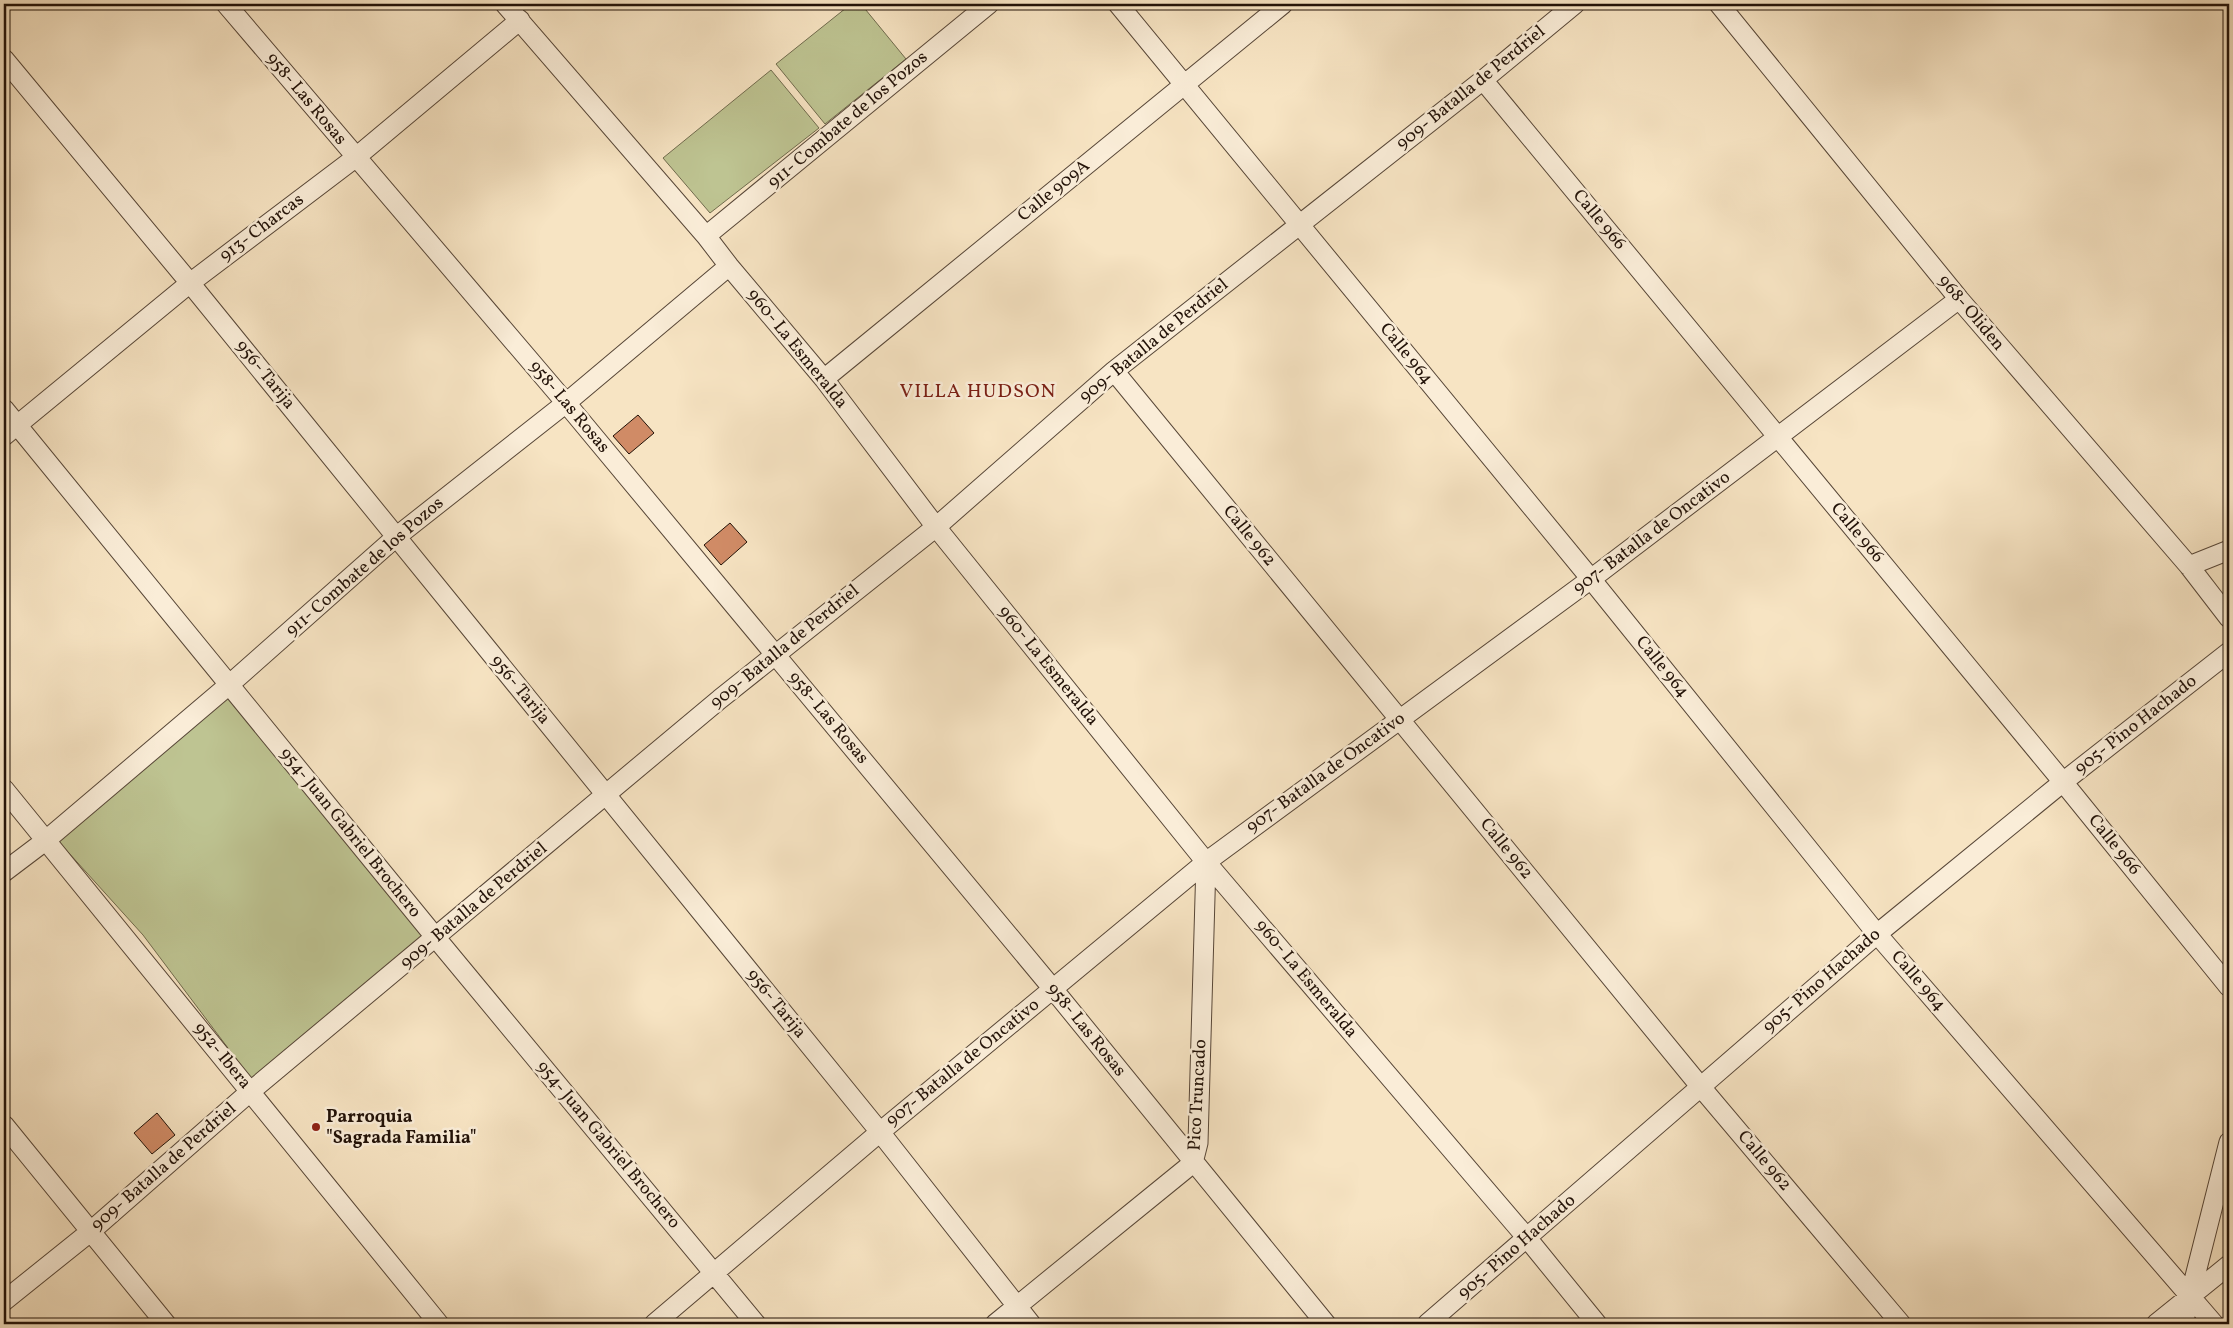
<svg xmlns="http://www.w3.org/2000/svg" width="2233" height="1328" font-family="Vollkorn,serif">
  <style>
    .green { fill: #bec492; stroke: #706b4d }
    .building { fill: #d08b66; stroke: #221208 }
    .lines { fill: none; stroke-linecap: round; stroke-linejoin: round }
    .street-casing { stroke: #574637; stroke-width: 21 }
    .street { stroke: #faedd8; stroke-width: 19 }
    .poi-dot { fill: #8f2418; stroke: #faedd8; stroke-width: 2 }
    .labels { text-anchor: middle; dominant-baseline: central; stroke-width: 5; stroke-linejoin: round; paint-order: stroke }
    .street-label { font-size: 18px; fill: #221208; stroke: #faedd8 }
    .poi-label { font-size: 18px; font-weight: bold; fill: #221208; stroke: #faedd8; text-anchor: start }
    .quarter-label { font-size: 20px; letter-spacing: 1px; fill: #7a1f14; stroke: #faedd8 }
  </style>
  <rect width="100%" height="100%" fill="#f7e4c3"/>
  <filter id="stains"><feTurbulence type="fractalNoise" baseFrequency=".004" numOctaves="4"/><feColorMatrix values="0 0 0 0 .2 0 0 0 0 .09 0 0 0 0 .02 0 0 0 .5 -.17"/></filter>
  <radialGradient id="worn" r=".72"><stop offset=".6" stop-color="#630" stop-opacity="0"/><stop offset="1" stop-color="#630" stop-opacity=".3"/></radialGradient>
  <path class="green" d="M 851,4 L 861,4 L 906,59 L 825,124 L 776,64 Z
    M 771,70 L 819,128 L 710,213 L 663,158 Z
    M 230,696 L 426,937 L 252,1080 L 143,935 L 58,841 Z"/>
  <path class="building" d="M 638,415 L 654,433 L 629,454 L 613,436 Z
    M 730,523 L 747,542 L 721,565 L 704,545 Z
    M 157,1113 L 175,1135 L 152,1154 L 134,1133 Z"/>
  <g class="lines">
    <g class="street-casing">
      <path id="street" d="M 226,4 L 566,403 L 1053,989 L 1326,1324
        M 505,4 L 706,236 L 729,266 L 824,379 L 936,527 L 1206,862 L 1527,1238 L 1597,1324
        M 1118,4 L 1591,579 L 1877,934 L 2214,1324
        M 1719,4 L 1959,299 L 2189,566 L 2229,618
        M 4,59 L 190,283 L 880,1132 L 1031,1324
        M 1483,80 L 2063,782 L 2229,987
        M 706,236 L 989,4
        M 1114,371 L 1700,1086 L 1901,1324
        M 824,379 L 1283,4
        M 4,409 L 436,938 L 756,1324
        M 4,436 L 190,283 L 355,158 L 520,20
        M 2189,566 L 2229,550
        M 4,789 L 439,1324
        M 4,872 L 45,841 L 230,684 L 396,537 L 566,403 L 729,266
        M 4,1125 L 166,1324
        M 4,1301 L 90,1232 L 251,1091 L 720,699 L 936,527 L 1114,371 L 1483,80 L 1575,4
        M 654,1324 L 880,1132 L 1206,862 L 1591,579 L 1959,299
        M 995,1324 L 1193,1163 L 1198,1143 L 1206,862
        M 1427,1324 L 1877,934 L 2063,782 L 2229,652
        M 2156,1324 L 2229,1265
        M 2183,1324 L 2229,1142"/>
    </g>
    <use href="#street" class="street"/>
  </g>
  <circle class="poi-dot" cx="316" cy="1127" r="5"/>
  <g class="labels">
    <g class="street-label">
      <text transform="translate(1471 88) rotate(-39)">909- Batalla de Perdriel</text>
      <text transform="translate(306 99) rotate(50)">958- Las Rosas</text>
      <text transform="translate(848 120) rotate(-40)">911- Combate de los Pozos</text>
      <text transform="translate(1054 191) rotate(-39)">Calle 909A</text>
      <text transform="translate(1599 220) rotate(50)">Calle 966</text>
      <text transform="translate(262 228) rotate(-37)">913- Charcas</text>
      <text transform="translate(1971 313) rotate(50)">968- Oliden</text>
      <text transform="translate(1154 341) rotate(-39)">909- Batalla de Perdriel</text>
      <text transform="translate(797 349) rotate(51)">960- La Esmeralda</text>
      <text transform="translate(1406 354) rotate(51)">Calle 964</text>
      <text transform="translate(265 375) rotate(51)">956- Tarija</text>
      <text transform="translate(569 407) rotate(50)">958- Las Rosas</text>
      <text transform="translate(1652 533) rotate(-37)">907- Batalla de Oncativo</text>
      <text transform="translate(1857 533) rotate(50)">Calle 966</text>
      <text transform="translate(1249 536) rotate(51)">Calle 962</text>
      <text transform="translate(365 567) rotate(-41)">911- Combate de los Pozos</text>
      <text transform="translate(785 647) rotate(-39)">909- Batalla de Perdriel</text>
      <text transform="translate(1048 666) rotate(51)">960- La Esmeralda</text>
      <text transform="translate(1662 667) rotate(51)">Calle 964</text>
      <text transform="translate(520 690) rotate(51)">956- Tarija</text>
      <text transform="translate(828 718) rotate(50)">958- Las Rosas</text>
      <text transform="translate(2136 725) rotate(-38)">905- Pino Hachado</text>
      <text transform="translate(1326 773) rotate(-36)">907- Batalla de Oncativo</text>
      <text transform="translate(350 833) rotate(51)">954- Juan Gabriel Brochero</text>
      <text transform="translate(2114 845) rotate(51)">Calle 966</text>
      <text transform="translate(1506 849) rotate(51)">Calle 962</text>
      <text transform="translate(474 906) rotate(-40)">909- Batalla de Perdriel</text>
      <text transform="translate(1306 979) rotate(50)">960- La Esmeralda</text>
      <text transform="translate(1822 981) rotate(-41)">905- Pino Hachado</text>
      <text transform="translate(1918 981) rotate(49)">Calle 964</text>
      <text transform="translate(776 1004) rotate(51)">956- Tarija</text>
      <text transform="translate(1086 1030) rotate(51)">958- Las Rosas</text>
      <text transform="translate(222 1056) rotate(51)">952- Ibera</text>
      <text transform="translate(963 1063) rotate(-39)">907- Batalla de Oncativo</text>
      <text transform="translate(1198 1095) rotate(-87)">Pico Truncado</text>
      <text transform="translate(608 1145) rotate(50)">954- Juan Gabriel Brochero</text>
      <text transform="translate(1764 1161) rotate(50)">Calle 962</text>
      <text transform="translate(164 1167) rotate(-41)">909- Batalla de Perdriel</text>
      <text transform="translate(1517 1247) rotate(-41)">905- Pino Hachado</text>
    </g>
    <g class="poi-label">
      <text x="326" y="1117">Parroquia<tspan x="326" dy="21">"Sagrada Familia"</tspan></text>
    </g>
    <g class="quarter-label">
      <text x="978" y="392">VILLA HUDSON</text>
    </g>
  </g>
  <rect width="2233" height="1328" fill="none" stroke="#f7e4c3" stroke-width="20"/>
  <rect x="5" y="5" width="2223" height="1318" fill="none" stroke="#221208" stroke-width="2.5"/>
  <rect x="10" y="10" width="2213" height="1308" fill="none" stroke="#221208"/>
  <rect width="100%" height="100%" filter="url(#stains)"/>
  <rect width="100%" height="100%" fill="url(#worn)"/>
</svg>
